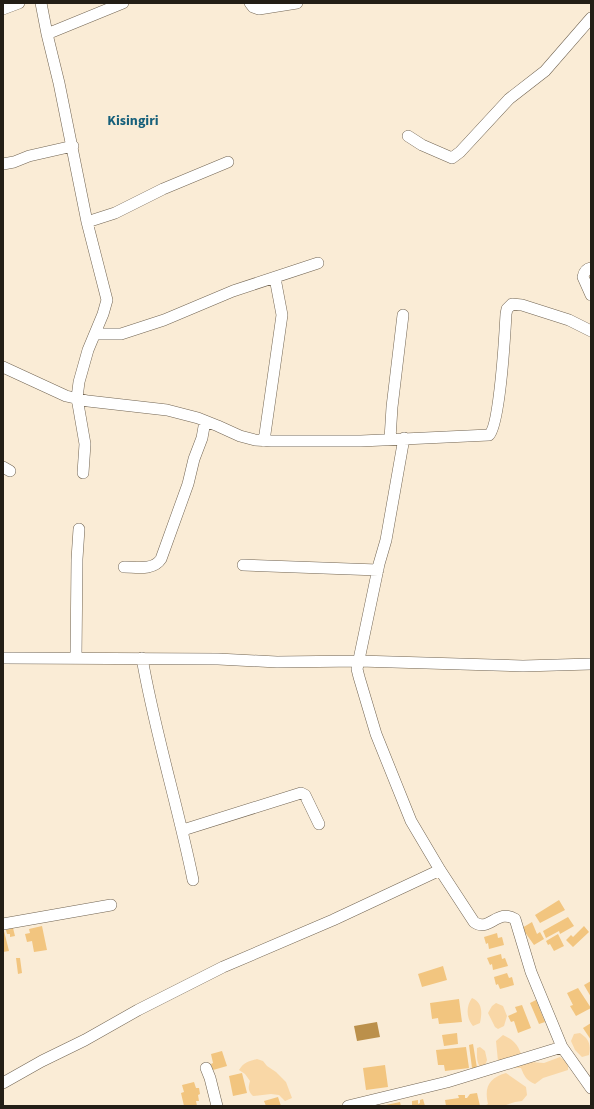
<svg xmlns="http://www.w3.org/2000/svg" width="594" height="1109" font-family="'Source Sans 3',sans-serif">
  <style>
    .green { fill: #f9d7a6 }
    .water { fill: #bb904b }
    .building { fill: #f2c57f }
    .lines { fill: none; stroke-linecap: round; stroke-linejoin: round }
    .street-casing { stroke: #716452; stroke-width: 12 }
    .street { stroke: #fff; stroke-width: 11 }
    .labels { text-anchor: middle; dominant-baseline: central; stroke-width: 4; stroke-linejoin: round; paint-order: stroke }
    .quarter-label { font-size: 14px; font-weight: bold; fill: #17607b; stroke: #faecd6 }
  </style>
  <rect width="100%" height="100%" fill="#faecd6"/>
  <path class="green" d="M 472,998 C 483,1003 482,1013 480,1023 L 473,1026 C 466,1018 466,1006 472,998 Z
    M 496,1003 L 503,1006 L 507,1016 L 504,1026 L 498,1029 L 495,1027 L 488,1013 L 492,1006 Z
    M 580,1033 C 589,1039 591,1044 589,1055 L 582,1057 L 575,1050 L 571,1041 L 574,1034 Z
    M 503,1035 C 518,1042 519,1048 524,1063 L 531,1062 L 544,1063 L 560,1057 L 568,1063 L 568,1070 L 543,1078 L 535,1084 C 527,1081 524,1076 521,1068 L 506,1067 L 497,1064 L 498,1061 L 496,1041 Z
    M 480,1047 L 485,1051 L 487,1060 L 485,1066 L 481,1068 C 476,1062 477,1055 477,1048 Z
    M 257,1059 L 263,1061 L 267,1066 L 276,1072 L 286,1082 L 292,1098 L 285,1101 L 279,1095 L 271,1094 L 253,1096 C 248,1091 248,1088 250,1081 L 245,1074 L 239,1070 C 244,1062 249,1061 257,1059 Z
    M 506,1073 L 526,1087 L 527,1095 L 522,1101 L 515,1102 L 503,1106 L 484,1106 L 488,1104 C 484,1087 489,1078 506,1073 Z"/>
  <path class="water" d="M 377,1022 L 380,1037 L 357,1041 L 354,1026 Z"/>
  <path class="building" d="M 559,900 L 565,910 L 540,923 L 535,915 Z
    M 568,917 L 574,926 L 560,934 L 559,931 L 546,938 L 543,931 Z
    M 532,922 L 537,934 L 540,932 L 544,939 L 534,945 L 522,928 Z
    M 42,926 L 47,950 L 34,952 L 32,941 L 27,942 L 25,934 L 30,933 L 29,929 Z
    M 584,926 L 589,932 L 573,947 L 566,940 L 571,935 L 573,937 Z
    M 13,928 L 15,936 L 10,937 L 10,934 L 7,934 L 6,930 Z
    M 3,931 L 4,931 L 9,951 L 3,952 Z
    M 497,933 L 498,938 L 502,937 L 504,945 L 489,949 L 488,943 L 486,944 L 484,937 Z
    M 558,934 L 564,946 L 554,951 L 550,944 L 548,945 L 546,941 Z
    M 501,954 L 502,959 L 505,958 L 508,966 L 493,970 L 492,964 L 490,965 L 487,958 Z
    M 16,958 L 20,958 L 22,973 L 18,974 Z
    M 443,966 L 447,980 L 422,987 L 418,974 Z
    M 507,973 L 509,978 L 512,977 L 514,985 L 500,989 L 498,984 L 496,985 L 494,977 Z
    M 591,981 L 591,997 L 584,985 Z
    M 578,988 L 591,1008 L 576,1016 L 570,1006 L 573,1005 L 567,993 Z
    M 459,999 L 462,1022 L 439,1024 L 438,1018 L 432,1019 L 430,1003 Z
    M 536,1000 L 545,1022 L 539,1024 L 530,1003 Z
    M 522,1005 L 531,1028 L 518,1033 L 514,1021 L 511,1022 L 508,1016 L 517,1012 L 515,1007 Z
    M 591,1023 L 591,1040 L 583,1028 Z
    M 457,1033 L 458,1044 L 444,1046 L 442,1035 Z
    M 473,1044 L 477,1068 L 472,1068 L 469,1045 Z
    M 466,1047 L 469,1068 L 445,1071 L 444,1065 L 438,1065 L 436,1050 Z
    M 222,1051 L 227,1066 L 213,1070 L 211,1064 L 213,1063 L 211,1054 Z
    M 385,1065 L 388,1087 L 366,1090 L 363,1068 Z
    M 242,1073 L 247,1093 L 233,1096 L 229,1076 Z
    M 194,1082 L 196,1088 L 199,1088 L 200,1094 L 198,1095 L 199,1101 L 196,1101 L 197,1106 L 184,1106 L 181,1093 L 184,1092 L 182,1085 Z
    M 477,1093 L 480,1106 L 446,1106 L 445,1100 L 459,1098 L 458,1095 L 465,1095 L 465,1098 L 467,1098 L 470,1094 Z
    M 278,1097 L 281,1106 L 266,1106 L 264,1101 Z
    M 423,1099 L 425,1106 L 412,1106 L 412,1101 L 418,1100 L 418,1104 L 420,1103 L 420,1100 Z
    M 400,1102 L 401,1106 L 386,1106 L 386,1105 Z"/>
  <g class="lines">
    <g class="street-casing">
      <path id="street" d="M 41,3 L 47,34 L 59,83 L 87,222 L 107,300 L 103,314 L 88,350 L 79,382 L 77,398 L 85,444 L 83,473
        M 250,3 L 253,7 L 259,9 L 297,3
        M 3,9 L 19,3
        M 47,34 L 123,3
        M 408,136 L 422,145 L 452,158 L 460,152 L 509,99 L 545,71 L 591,18
        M 3,164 L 14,162 L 29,156 L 73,146
        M 87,222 L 115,213 L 163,189 L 228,162
        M 591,268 C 586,269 584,272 583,277 L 591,295
        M 95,334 L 121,334 L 164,320 L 233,291 L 318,263
        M 3,367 L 66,396 L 88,401 L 167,410 L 198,418 L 218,426 L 240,436 L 255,440 L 271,441 L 361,441 L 489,435 C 500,426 505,332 506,314 L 507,309 L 512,304 L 522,305 L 569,320 L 591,331
        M 404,438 L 386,540 L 379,564 L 357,669 L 359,677 L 376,734 L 411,821 L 440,870 L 474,922 C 489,933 497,908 515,919 L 531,972 L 562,1047
        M 390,439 L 392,407 L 403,315
        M 264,441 L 282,315 L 275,278
        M 3,467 L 10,471
        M 243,565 L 378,570
        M 124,567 C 136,567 153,571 161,559 L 188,484 L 194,459 L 202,438 L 205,421
        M 3,658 L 218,659 L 277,662 L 359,661 L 523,666 L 591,664
        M 76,658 L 77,559 L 79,529
        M 142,658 C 155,733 178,806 193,880
        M 183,830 L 301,793 L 305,795 L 319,824
        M 3,924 L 111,905
        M 206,1068 L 210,1078 L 217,1106
        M 3,1083 L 42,1061 L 85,1040 L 138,1010 L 223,967 L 333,920 L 440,870
        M 348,1106 L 447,1082 L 562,1047 L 591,1088"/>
    </g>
    <use href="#street" class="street"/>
  </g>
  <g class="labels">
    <g class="quarter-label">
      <text x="133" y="121">Kisingiri</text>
    </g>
  </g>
  <rect width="594" height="1109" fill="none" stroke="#231e16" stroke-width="8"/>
</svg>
